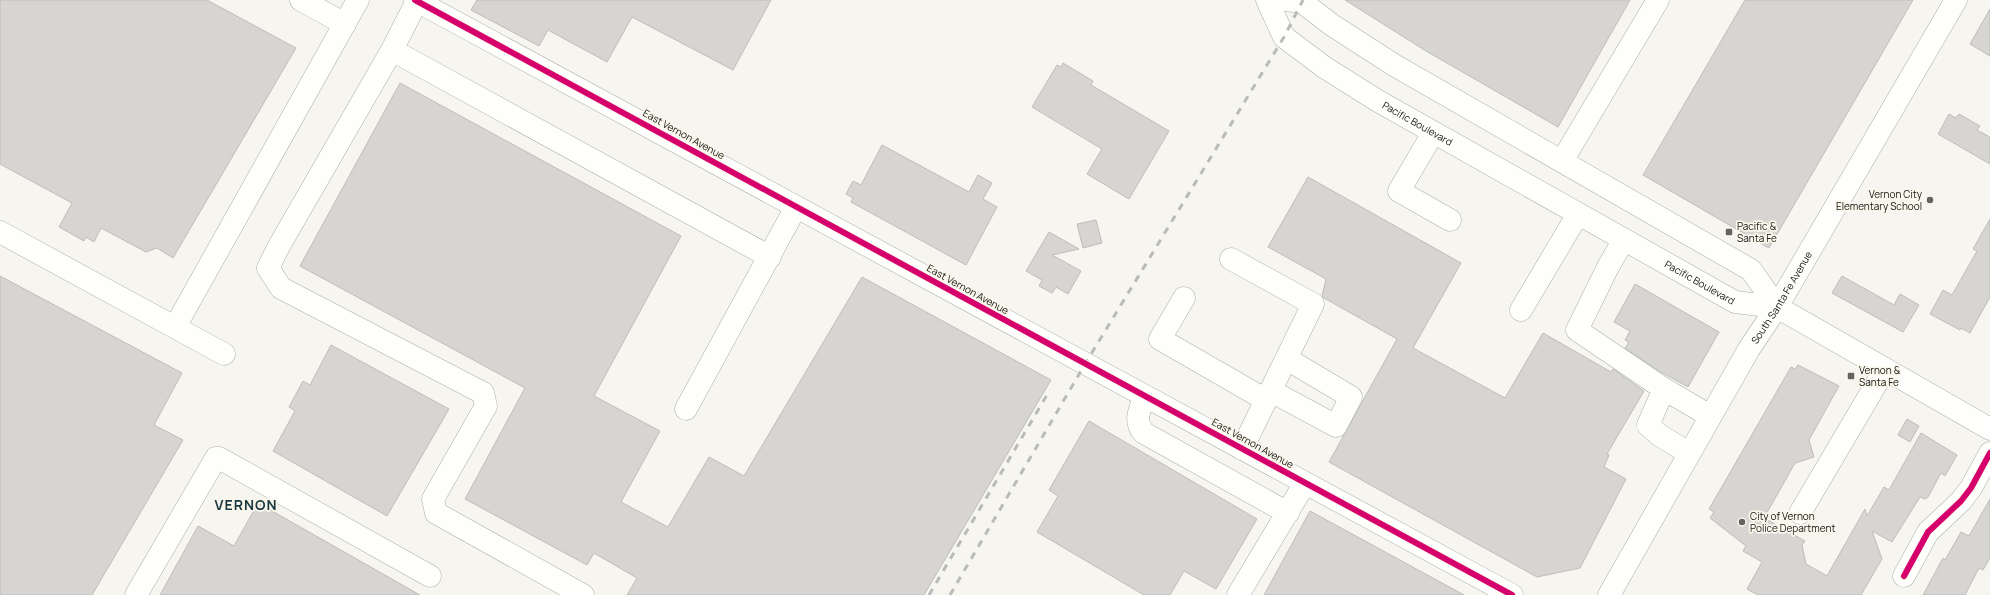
<svg xmlns="http://www.w3.org/2000/svg" width="1990" height="595" font-family="Manrope,sans-serif">
  <style>
    .building { fill: #d6d5d1; stroke: #bebdb9 }
    .lines { fill: none; stroke-linecap: round; stroke-linejoin: round }
    .minor-casing { stroke: #aeada8; stroke-width: 23 }
    .major-casing { stroke: #aeada8; stroke-width: 23 }
    .minor { stroke: #fefefd; stroke-width: 22 }
    .major { stroke: #fefefd; stroke-width: 22 }
    .rail { stroke: #babab9; stroke-width: 3; stroke-dasharray: 7 7; stroke-linecap: butt }
    .cycleway-casing { stroke: #faf7ec; stroke-width: 8 }
    .cycleway { stroke: #d6006c; stroke-width: 6 }
    .poi-dot { fill: #64635f; stroke: #faf7ec; stroke-width: 1.5 }
    .labels { text-anchor: middle; dominant-baseline: central; stroke-width: 3.5; stroke-linejoin: round; paint-order: stroke }
    .street-label { font-size: 10px; fill: #161511; stroke: #faf7ec }
    .poi-label { font-size: 10px; fill: #161511; stroke: #faf7ec; text-anchor: start }
    .district-label { font-size: 14px; font-weight: bold; letter-spacing: 1px; fill: #193841; stroke: #faf7ec }
  </style>
  <rect width="100%" height="100%" fill="#f6f5f0"/>
  <path class="building" d="M 0,0 L 207,0 L 296,48 L 173,258 L 157,248 L 146,252 L 101,228 L 94,242 L 86,237 L 84,241 L 59,227 L 72,203 L 0,164 Z
    M 477,0 L 771,0 L 733,70 L 632,17 L 607,62 L 548,30 L 539,46 L 471,10 Z
    M 1345,0 L 1630,0 L 1558,127 L 1426,51 Z
    M 1745,0 L 1913,0 L 1769,248 L 1643,175 Z
    M 1990,9 L 1990,56 L 1970,44 Z
    M 1063,63 L 1093,81 L 1091,85 L 1169,131 L 1129,199 L 1087,174 L 1102,149 L 1032,107 L 1057,65 L 1061,67 Z
    M 400,83 L 681,236 L 594,396 L 660,431 L 621,502 L 668,527 L 709,457 L 744,476 L 862,277 L 1051,380 L 924,595 L 627,595 L 637,578 L 594,553 L 587,565 L 465,499 L 525,388 L 300,266 Z
    M 1949,114 L 1956,118 L 1959,114 L 1980,126 L 1977,130 L 1990,137 L 1990,164 L 1938,134 Z
    M 882,145 L 969,192 L 978,175 L 992,183 L 983,199 L 997,207 L 966,265 L 851,202 L 853,198 L 846,194 L 853,181 L 861,185 Z
    M 1308,177 L 1461,263 L 1413,348 L 1505,398 L 1543,333 L 1611,372 L 1613,369 L 1644,391 L 1607,454 L 1609,455 L 1604,467 L 1626,479 L 1580,568 L 1537,577 L 1329,462 L 1397,339 L 1324,298 L 1322,296 L 1326,279 L 1268,247 Z
    M 1990,219 L 1990,297 L 1970,333 L 1961,328 L 1960,330 L 1930,314 L 1943,290 L 1952,295 L 1977,251 L 1973,249 Z
    M 1096,220 L 1102,243 L 1083,248 L 1077,224 Z
    M 1049,232 L 1079,249 L 1052,255 L 1081,271 L 1068,294 L 1056,287 L 1052,293 L 1039,286 L 1042,280 L 1026,271 Z
    M 0,276 L 182,373 L 154,425 L 183,440 L 92,595 L 0,595 Z
    M 1842,276 L 1894,305 L 1900,294 L 1919,305 L 1903,332 L 1832,293 Z
    M 1635,284 L 1719,332 L 1688,387 L 1659,371 L 1625,348 L 1629,342 L 1625,340 L 1630,331 L 1614,322 Z
    M 331,345 L 449,409 L 387,516 L 273,451 L 295,411 L 289,407 L 303,381 L 310,385 Z
    M 1798,365 L 1839,386 L 1809,440 L 1814,457 L 1795,463 L 1764,518 L 1805,541 L 1802,545 L 1806,564 L 1827,576 L 1865,509 L 1867,516 L 1884,487 L 1889,490 L 1921,433 L 1957,455 L 1945,476 L 1941,473 L 1928,497 L 1925,499 L 1920,497 L 1892,542 L 1872,531 L 1882,559 L 1861,595 L 1758,595 L 1747,589 L 1762,562 L 1743,551 L 1746,546 L 1710,518 L 1714,512 L 1709,509 L 1791,367 L 1795,369 Z
    M 1907,419 L 1919,426 L 1910,442 L 1898,435 Z
    M 1089,421 L 1257,519 L 1216,589 L 1184,571 L 1170,595 L 1144,595 L 1037,532 L 1058,496 L 1049,490 Z
    M 1990,499 L 1990,558 L 1983,570 L 1979,568 L 1965,595 L 1923,595 L 1943,558 L 1945,560 L 1961,532 L 1969,536 Z
    M 258,503 L 420,595 L 160,595 L 198,526 L 234,546 Z
    M 1310,511 L 1464,595 L 1264,595 Z"/>
  <g class="lines">
    <g class="minor-casing">
      <path id="minor" d="M 301,0 L 345,24
        M 415,0 L 1512,595
        M 392,50 L 417,1
        M 1433,133 L 1399,191 L 1450,220
        M 1562,161 L 1658,0
        M 0,232 L 224,354
        M 1623,241 L 1608,267 L 1577,330 L 1664,389 L 1648,425 L 1659,435 L 1689,453
        M 1231,259 L 1313,304 L 1242,449
        M 1184,298 L 1160,339 L 1266,400
        M 1521,310 L 1578,214
        M 175,327 L 358,0
        M 1664,389 L 1710,416
        M 1271,391 L 1336,426 L 1351,397 L 1287,359
        M 1145,396 C 1140,409 1133,421 1144,433 L 1288,513
        M 686,409 L 796,207
        M 1800,513 L 1885,369
        M 1904,576 L 1928,532 L 1961,501 L 1971,488 L 1990,453
        M 136,595 L 216,458 L 219,458 L 430,576
        M 583,595 L 436,513 L 433,499 L 486,406 L 483,393 L 281,288 L 268,268 L 279,246 L 392,50 L 770,257
        M 1238,595 L 1305,483"/>
    </g>
    <g class="major-casing">
      <g id="major">
        <path id="s1" d="M 1267,0 L 1284,37 L 1324,67 L 1378,101 L 1735,302 L 1777,307 L 1990,429"/>
        <path d="M 1286,0 L 1302,2 L 1332,25 L 1394,65 L 1751,270 L 1777,307"/>
        <path id="s2" d="M 1609,595 L 1749,349 L 1777,307 L 1956,0"/>
      </g>
    </g>
    <use href="#minor" class="minor"/>
    <use href="#major" class="major"/>
    <path class="rail" d="M 929,595 L 1047,395
      M 950,595 L 1085,364 L 1284,37 L 1303,0"/>
    <g class="cycleway-casing">
      <path id="cycleway" d="M 415,0 L 1512,595
        M 1904,576 L 1928,532 L 1961,501 L 1971,488 L 1990,453"/>
    </g>
    <use href="#cycleway" class="cycleway"/>
  </g>
  <g class="poi-dot">
    <circle cx="1930" cy="200" r="4"/>
    <rect x="1725" y="228" width="8" height="8" rx="2"/>
    <rect x="1847" y="372" width="8" height="8" rx="2"/>
    <circle cx="1742" cy="522" r="4"/>
  </g>
  <g class="labels">
    <g class="street-label">
      <text stroke="none"><textPath href="#s1" startOffset="200">Pacific Boulevard</textPath></text>
      <text transform="translate(684 134) rotate(29)">East Vernon Avenue</text>
      <text stroke="none"><textPath href="#s1" startOffset="524">Pacific Boulevard</textPath></text>
      <text transform="translate(968 289) rotate(29)">East Vernon Avenue</text>
      <text stroke="none"><textPath href="#s2" startOffset="344">South Santa Fe Avenue</textPath></text>
      <text transform="translate(1253 443) rotate(29)">East Vernon Avenue</text>
    </g>
    <g class="poi-label">
      <text x="1922" y="194" text-anchor="end">Vernon City<tspan x="1922" dy="12">Elementary School</tspan></text>
      <text x="1737" y="226">Pacific &amp;<tspan x="1737" dy="12">Santa Fe</tspan></text>
      <text x="1859" y="370">Vernon &amp;<tspan x="1859" dy="12">Santa Fe</tspan></text>
      <text x="1750" y="516">City of Vernon<tspan x="1750" dy="12">Police Department</tspan></text>
    </g>
    <g class="district-label">
      <text x="246" y="504">VERNON</text>
    </g>
  </g>
</svg>
